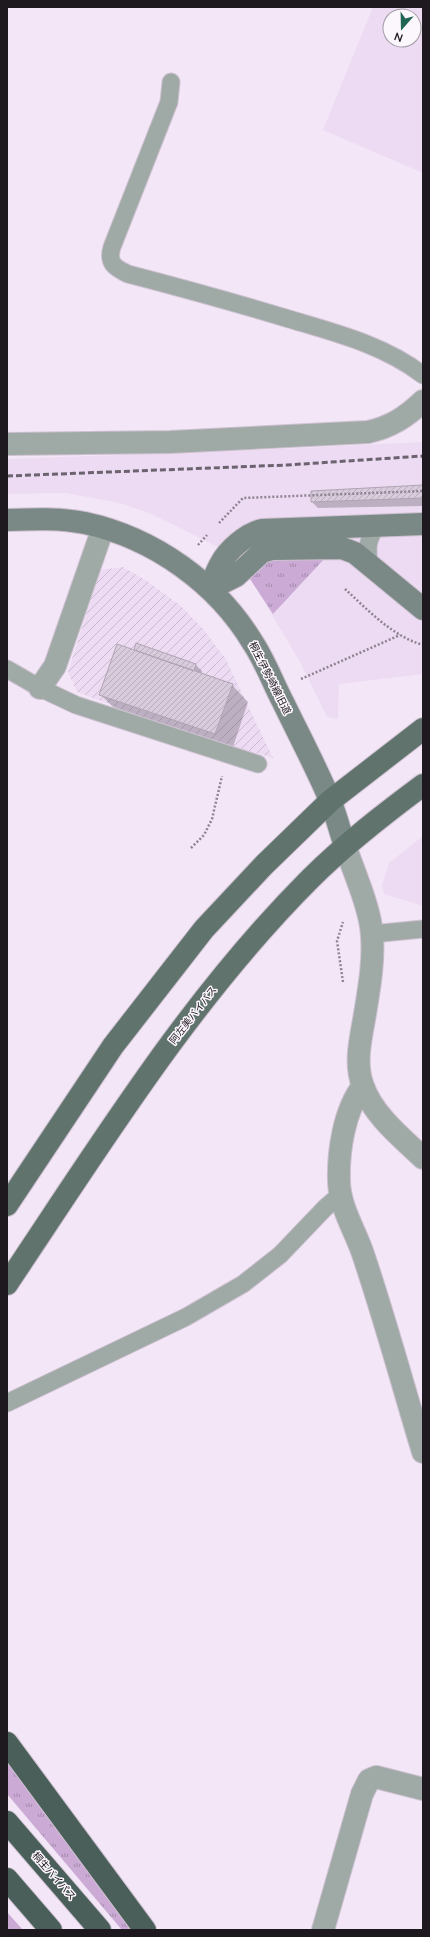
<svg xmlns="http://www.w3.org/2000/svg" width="430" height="1937" font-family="Mulish,'Noto Sans JP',sans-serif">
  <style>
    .built { fill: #eddbf3; fill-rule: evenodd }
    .industrial { fill: url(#industrial-furrows) }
    .grass { fill: url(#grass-tufts) }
    .shadow { fill: #0003 }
    .building { fill: url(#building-hatch); stroke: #b0a4b4 }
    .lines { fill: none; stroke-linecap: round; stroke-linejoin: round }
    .lane-casing { stroke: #cdc1d0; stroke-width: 19 }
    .street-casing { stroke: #cdc1d0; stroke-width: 24 }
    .secondary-casing { stroke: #cdc1d0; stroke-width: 24 }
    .primary-casing { stroke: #cdc1d0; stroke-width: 24 }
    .highway-casing { stroke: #cdc1d0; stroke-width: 24 }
    .path { stroke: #8d8490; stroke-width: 2.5; stroke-dasharray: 2 2; stroke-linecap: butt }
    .lane { stroke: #9fa9a6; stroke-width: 17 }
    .street { stroke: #9fa9a6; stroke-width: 22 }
    .secondary { stroke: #7a8985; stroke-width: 22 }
    .primary { stroke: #60736d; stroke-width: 22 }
    .highway { stroke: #4a5f59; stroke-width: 22 }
    .rail { stroke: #6b636d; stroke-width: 3; stroke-dasharray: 6 3; stroke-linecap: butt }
    .labels { text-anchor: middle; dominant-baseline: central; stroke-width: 3; stroke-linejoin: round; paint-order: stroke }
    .street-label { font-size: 10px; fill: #1e191f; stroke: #fcf6fd }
  </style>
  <defs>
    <pattern id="industrial-furrows" width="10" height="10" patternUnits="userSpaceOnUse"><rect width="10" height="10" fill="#eddbf3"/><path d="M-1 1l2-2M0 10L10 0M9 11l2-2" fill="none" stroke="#cbbbd0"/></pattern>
    <pattern id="grass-tufts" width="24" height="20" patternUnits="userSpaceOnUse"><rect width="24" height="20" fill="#cbabd5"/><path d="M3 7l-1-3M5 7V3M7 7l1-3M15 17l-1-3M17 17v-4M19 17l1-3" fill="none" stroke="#a48aac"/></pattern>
    <pattern id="building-hatch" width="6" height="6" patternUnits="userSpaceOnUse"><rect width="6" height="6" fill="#d8cbdc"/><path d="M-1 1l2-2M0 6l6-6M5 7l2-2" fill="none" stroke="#b9aebc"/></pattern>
  </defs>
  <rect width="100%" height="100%" fill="#f3e6f7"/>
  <path class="built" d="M 373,7 L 423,7 L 423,173 L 323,130 ZM 390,16 L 414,16 L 414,40 L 390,40 Z
    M 423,442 L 423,674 L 339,684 L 338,719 L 327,717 L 300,662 L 253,583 L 239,565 L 218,547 L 149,513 L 120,503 L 66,493 L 7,494 L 7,459 L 259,450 Z
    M 423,836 L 423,906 L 384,894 L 382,885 L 389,863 Z"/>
  <path class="industrial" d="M 123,567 L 147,581 L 182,607 L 203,629 L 225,658 L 273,758 L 170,727 L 77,692 L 68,672 L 100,570 Z"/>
  <path class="grass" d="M 326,557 L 273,614 L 250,579 L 265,563 L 273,559 Z
    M 7,1761 L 131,1930 L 122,1930 L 7,1794 Z
    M 7,1912 L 23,1930 L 7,1930 Z"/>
  <path class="shadow" d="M 423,486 L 423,506 L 318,508 L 312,502 Z
    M 138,653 L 196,665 L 202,671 L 201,675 L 232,685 L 248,702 L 232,750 L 117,711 L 100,694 Z"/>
  <path class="building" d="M 423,485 L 423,498 L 311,502 L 311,491 Z
    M 136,643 L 196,664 L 194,671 L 134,650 Z
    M 117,644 L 233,684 L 215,734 L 99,695 Z"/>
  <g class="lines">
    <g class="lane-casing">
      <path id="lane" d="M 171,82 L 169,102 L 112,247 C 107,263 115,268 128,274 C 182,288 236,303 289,319 C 336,333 384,345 423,375
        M 369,564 C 367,546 367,539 378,525
        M 7,669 L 40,688 L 76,705 L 258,764
        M 372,934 L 423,929
        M 7,1403 L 186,1317 L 243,1284 L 280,1255 L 325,1208 L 341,1194"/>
    </g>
    <g class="street-casing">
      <path id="street" d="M 7,444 L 170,442 L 368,432 C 391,427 406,417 423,401
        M 40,688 L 55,666 L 103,528
        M 345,846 C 354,872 371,910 372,936 C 374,962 369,989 365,1014 C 361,1038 354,1063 363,1086 C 373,1115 402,1138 423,1158
        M 363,1086 C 344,1110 338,1152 339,1182 C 340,1208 355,1230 363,1254 C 385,1319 403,1386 423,1452
        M 323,1930 L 362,1794 L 369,1780 L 376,1777 L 423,1789"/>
    </g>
    <g class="secondary-casing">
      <path id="secondary" d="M 7,520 C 33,519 60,518 85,523 C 154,538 217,583 253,643 C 265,661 273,683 283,702 C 299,735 316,767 330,800 C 336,815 340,831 345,846
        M 210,589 L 236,576 L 262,552 L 272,549 L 342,548 L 355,553 L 423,609
        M 210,589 C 213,581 216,571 221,563 C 228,550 247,533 262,530 L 423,524"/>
    </g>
    <g class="primary-casing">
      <path id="primary" d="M 7,1205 L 113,1046 L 204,929 L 264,865 L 330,801 L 423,729
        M 7,1284 C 101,1144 190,999 310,879 C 345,844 384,814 423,785"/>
    </g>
    <g class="highway-casing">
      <path id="highway" d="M 7,1743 L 145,1930
        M 7,1822 L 100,1930
        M 7,1879 L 51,1930"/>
    </g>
    <path class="path" d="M 219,523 L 243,498 L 423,491
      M 198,545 L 207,535
      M 345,589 C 368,610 392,636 423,645
      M 301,679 L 400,635
      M 191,848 L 204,835 L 212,819 L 222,776
      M 343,982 L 337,941 L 343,922"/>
    <use href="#lane" class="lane"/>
    <use href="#street" class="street"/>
    <use href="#secondary" class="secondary"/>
    <use href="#primary" class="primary"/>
    <use href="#highway" class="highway"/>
    <path class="rail" d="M 7,476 L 287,465 L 423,456"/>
  </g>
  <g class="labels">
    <g class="street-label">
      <text transform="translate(270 678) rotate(63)">桐生伊勢崎線旧道</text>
      <text transform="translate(193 1015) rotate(-52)">阿左美バイパス</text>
      <text transform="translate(54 1876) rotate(49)">桐生バイパス</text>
    </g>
  </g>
  <rect width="430" height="1937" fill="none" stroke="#1e191f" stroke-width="16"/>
  <g transform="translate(402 28) rotate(200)"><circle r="19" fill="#fcf6fd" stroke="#a39ea4"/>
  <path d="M0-3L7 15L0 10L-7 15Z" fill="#216555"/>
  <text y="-6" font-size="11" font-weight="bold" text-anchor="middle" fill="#1e191f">N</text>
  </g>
</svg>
